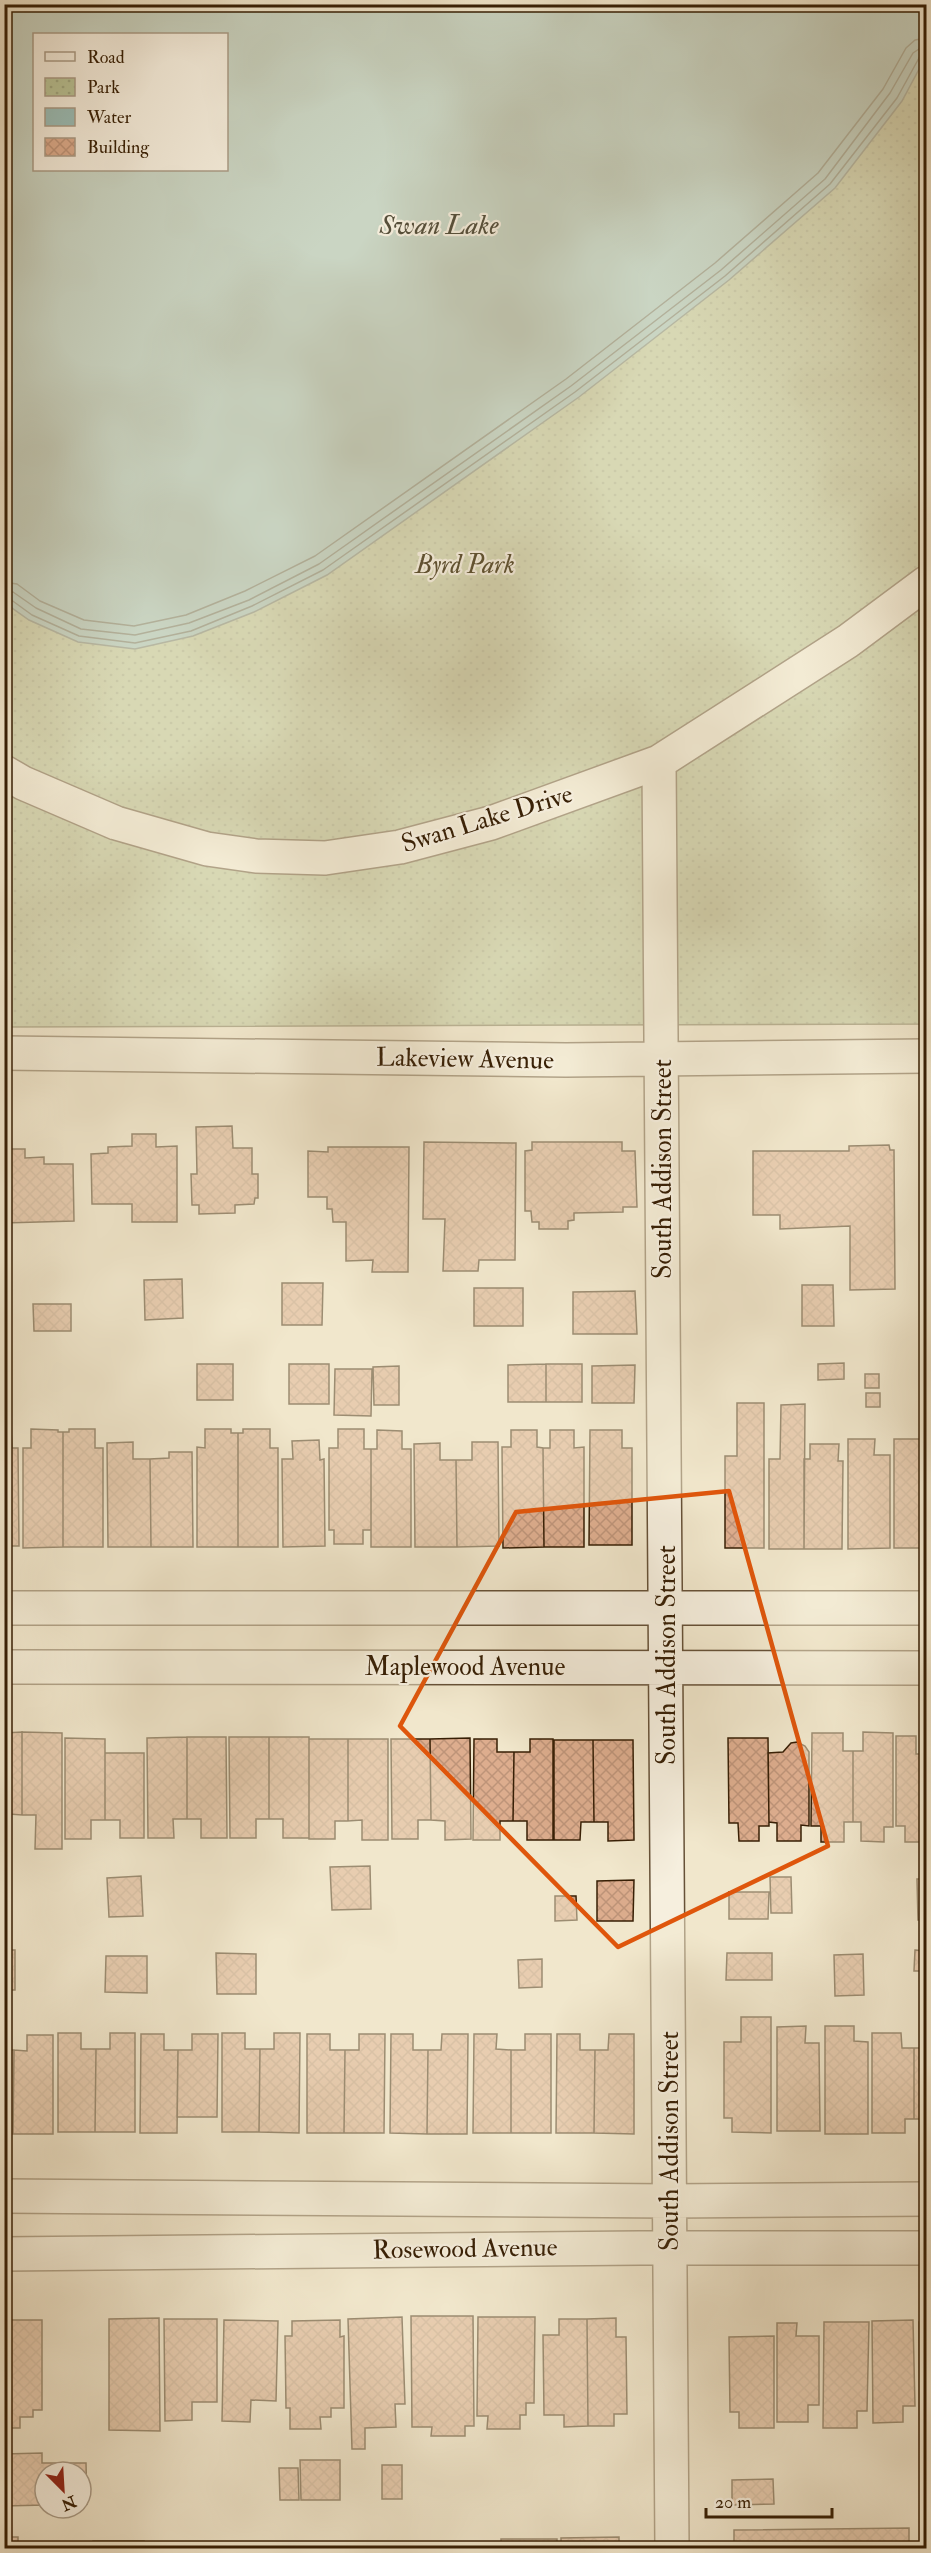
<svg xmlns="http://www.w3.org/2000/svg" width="931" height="2553" font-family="'IM FELL Double Pica',serif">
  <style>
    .park { fill: url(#park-dots); stroke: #78724e; stroke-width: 1.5; fill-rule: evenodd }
    .water { fill: #9bbfb9; stroke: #737f71; stroke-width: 1.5; fill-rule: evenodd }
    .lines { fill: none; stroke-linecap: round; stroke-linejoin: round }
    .shore { stroke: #696f5f; stroke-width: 1.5 }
    .building { fill: url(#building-cross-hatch); stroke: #371f05; stroke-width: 1.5 }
    .minor-casing { stroke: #665137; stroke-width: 36 }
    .minor { stroke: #f6efde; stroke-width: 33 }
    .marked { fill: none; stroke: #df560c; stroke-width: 4.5; stroke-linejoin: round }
    .labels { text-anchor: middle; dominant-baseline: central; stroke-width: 4.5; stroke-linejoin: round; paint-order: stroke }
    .park-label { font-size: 26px; font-style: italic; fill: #5e5131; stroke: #f6efde }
    .street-label { font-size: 26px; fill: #371f05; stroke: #f6efde }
    .water-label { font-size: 27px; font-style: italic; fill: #554f3b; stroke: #f6efde }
  </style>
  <defs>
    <pattern id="park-dots" width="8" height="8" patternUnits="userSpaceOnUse" patternTransform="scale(1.5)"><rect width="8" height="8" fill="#bac598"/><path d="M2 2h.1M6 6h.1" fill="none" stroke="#a0a982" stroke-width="1.8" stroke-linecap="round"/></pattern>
    <pattern id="building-cross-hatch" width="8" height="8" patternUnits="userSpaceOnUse" patternTransform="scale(1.5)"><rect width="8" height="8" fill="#ddad8e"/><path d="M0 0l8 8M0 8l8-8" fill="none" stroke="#be9479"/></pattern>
  </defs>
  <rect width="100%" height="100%" fill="#f1e7cc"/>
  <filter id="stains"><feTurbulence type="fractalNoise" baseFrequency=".00333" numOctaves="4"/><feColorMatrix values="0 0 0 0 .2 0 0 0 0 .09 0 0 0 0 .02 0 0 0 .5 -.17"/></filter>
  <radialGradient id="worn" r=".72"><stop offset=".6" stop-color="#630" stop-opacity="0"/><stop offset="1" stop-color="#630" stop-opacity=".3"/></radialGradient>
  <path class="park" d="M 4,5 L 926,5 L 926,1024 L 5,1027 ZM 34,34 L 226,34 L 226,170 L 34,170 Z"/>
  <path class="water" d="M 5,4 L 926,5 L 926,56 L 902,101 L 835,188 L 729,280 L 579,397 L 327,575 L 254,612 L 193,636 L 135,649 L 78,642 L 29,620 L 5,603 ZM 34,34 L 226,34 L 226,170 L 34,170 Z"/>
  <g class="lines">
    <path class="shore" d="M 4,582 L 17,584 L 40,601 L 84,620 L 134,626 L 186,615 L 245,591 L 315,556 L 566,379 L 715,263 L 818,173 L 883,89 L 906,48 L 915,40 L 926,38
      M 4,591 L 13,592 L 36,608 L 81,629 L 135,635 L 189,623 L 249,600 L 319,564 L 571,386 L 721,270 L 825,179 L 890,93 L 913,53 L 919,49 L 926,47
      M 4,598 L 10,599 L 32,615 L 79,636 L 135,643 L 191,631 L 252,606 L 323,570 L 575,392 L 725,276 L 830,184 L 897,98 L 919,58 L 926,55"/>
  </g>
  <path class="building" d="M 232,1126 L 233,1148 L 252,1148 L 252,1174 L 258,1174 L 258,1198 L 255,1198 L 254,1204 L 235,1205 L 235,1213 L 199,1214 L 199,1205 L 192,1205 L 191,1174 L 197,1174 L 196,1127 Z
    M 132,1134 L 156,1134 L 156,1147 L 177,1146 L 177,1222 L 132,1222 L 132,1204 L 92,1204 L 91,1154 L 108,1153 L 108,1147 L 132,1146 Z
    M 424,1142 L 516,1143 L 515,1260 L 479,1260 L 478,1271 L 443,1271 L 445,1219 L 423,1219 Z
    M 532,1142 L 622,1142 L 622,1151 L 635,1151 L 637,1207 L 623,1207 L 623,1212 L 574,1213 L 574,1220 L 568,1221 L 568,1229 L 539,1229 L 539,1222 L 532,1222 L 531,1211 L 525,1211 L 525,1151 L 532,1150 Z
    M 889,1145 L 890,1150 L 894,1150 L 895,1289 L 850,1290 L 850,1226 L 780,1229 L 780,1215 L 753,1215 L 753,1151 L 849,1151 L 849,1146 Z
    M 328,1147 L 409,1147 L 408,1272 L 372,1272 L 373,1260 L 346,1261 L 346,1222 L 333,1222 L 332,1209 L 327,1209 L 327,1197 L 308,1197 L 308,1151 L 328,1152 Z
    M 4,1149 L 25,1149 L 25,1158 L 44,1157 L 44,1164 L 73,1164 L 74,1221 L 4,1223 Z
    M 182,1279 L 183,1318 L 145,1320 L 144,1280 Z
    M 282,1283 L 323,1283 L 322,1325 L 282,1325 Z
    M 802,1285 L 833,1285 L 834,1326 L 802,1326 Z
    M 474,1288 L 523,1288 L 523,1326 L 474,1326 Z
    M 635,1291 L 637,1334 L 573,1334 L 573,1292 Z
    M 33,1304 L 71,1304 L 71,1331 L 34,1331 Z
    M 844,1363 L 844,1379 L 818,1380 L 818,1364 Z
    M 197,1364 L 233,1364 L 233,1400 L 197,1400 Z
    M 289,1364 L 329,1364 L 329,1404 L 289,1404 Z
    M 546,1364 L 546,1402 L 508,1402 L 508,1365 Z
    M 546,1364 L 582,1364 L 582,1402 L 546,1402 Z
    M 635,1365 L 634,1403 L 592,1403 L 592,1366 Z
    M 399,1366 L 399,1405 L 374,1405 L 373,1367 Z
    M 335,1369 L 372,1369 L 371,1416 L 334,1415 Z
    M 865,1374 L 879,1374 L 879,1388 L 865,1388 Z
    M 866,1393 L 880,1393 L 880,1407 L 866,1407 Z
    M 737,1403 L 764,1403 L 764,1548 L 725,1548 L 725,1456 L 737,1456 Z
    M 805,1404 L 804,1549 L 769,1549 L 769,1459 L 780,1459 L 781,1405 Z
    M 31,1429 L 58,1430 L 58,1432 L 63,1432 L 63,1547 L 23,1548 L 23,1448 L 31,1448 Z
    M 69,1429 L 95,1429 L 95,1448 L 103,1448 L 103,1547 L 63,1547 L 63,1432 L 69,1432 Z
    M 205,1429 L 231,1429 L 231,1433 L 238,1433 L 238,1547 L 197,1547 L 197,1447 L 205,1448 Z
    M 243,1429 L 270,1429 L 270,1448 L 278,1448 L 278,1547 L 238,1547 L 238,1433 L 243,1433 Z
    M 338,1429 L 364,1429 L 364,1449 L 371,1449 L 371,1530 L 363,1530 L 363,1544 L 334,1544 L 334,1530 L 329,1530 L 329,1448 L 338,1448 Z
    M 4,1430 L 11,1430 L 12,1448 L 18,1448 L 19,1546 L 4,1546 Z
    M 377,1430 L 402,1431 L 402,1449 L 411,1449 L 411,1547 L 371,1547 L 371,1449 L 377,1449 Z
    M 511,1430 L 537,1430 L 537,1447 L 543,1448 L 544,1547 L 503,1548 L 502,1447 L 511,1447 Z
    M 550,1430 L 574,1430 L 574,1448 L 584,1447 L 584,1547 L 544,1547 L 543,1448 L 550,1448 Z
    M 590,1430 L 622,1430 L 622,1448 L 632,1448 L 632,1545 L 589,1545 Z
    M 848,1439 L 875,1439 L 874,1455 L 890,1455 L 890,1548 L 848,1549 Z
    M 894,1439 L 922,1439 L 923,1454 L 926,1454 L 926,1548 L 894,1548 Z
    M 319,1440 L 320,1460 L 324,1459 L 325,1546 L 283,1547 L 282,1459 L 293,1459 L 292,1441 Z
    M 133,1442 L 133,1459 L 150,1459 L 151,1547 L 108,1547 L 107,1443 Z
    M 472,1442 L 498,1442 L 499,1546 L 457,1547 L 456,1460 L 472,1460 Z
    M 440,1443 L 440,1460 L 456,1460 L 457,1547 L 415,1547 L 414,1444 Z
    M 810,1444 L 839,1444 L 838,1461 L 843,1461 L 842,1549 L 804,1549 L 804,1459 L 810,1459 Z
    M 169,1452 L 192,1452 L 193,1547 L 151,1547 L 150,1459 L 169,1458 Z
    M 22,1732 L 22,1815 L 9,1814 L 9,1833 L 4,1833 L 4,1733 Z
    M 22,1732 L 62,1733 L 62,1849 L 35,1849 L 36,1815 L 22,1815 Z
    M 863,1732 L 893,1733 L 893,1827 L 884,1827 L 884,1842 L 861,1841 L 861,1822 L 853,1822 L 853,1751 L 863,1751 Z
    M 812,1733 L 843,1733 L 843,1751 L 853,1751 L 853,1822 L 844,1822 L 844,1842 L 821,1842 L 821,1826 L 811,1826 Z
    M 896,1736 L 916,1736 L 916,1754 L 926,1754 L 926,1842 L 905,1842 L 905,1826 L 896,1826 Z
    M 187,1737 L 187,1819 L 173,1819 L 174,1838 L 148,1838 L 147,1738 Z
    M 187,1737 L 226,1737 L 227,1838 L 201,1838 L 201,1819 L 187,1819 Z
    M 229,1737 L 269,1737 L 269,1819 L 256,1819 L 256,1838 L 230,1838 Z
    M 269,1737 L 309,1737 L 309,1838 L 283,1838 L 283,1819 L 269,1819 Z
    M 65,1738 L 105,1739 L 105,1820 L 91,1820 L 91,1839 L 65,1839 Z
    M 470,1738 L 471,1839 L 445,1840 L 445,1821 L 431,1820 L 430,1739 Z
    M 728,1738 L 768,1738 L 769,1826 L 759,1826 L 759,1841 L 739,1841 L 738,1823 L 729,1823 Z
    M 309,1739 L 348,1739 L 348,1821 L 335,1821 L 335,1839 L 309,1839 Z
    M 348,1739 L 388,1739 L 388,1840 L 362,1840 L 362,1820 L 348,1821 Z
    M 391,1739 L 430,1739 L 431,1820 L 418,1820 L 418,1839 L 392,1839 Z
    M 474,1739 L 497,1739 L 497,1752 L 514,1752 L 513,1821 L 500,1821 L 500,1840 L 473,1840 Z
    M 530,1739 L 553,1739 L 553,1840 L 527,1840 L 527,1821 L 513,1821 L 514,1752 L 530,1752 Z
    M 554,1740 L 593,1740 L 594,1822 L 581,1822 L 580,1840 L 554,1840 Z
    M 593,1740 L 633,1740 L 634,1840 L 608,1841 L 608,1822 L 594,1822 Z
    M 797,1742 L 805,1746 L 809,1752 L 809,1826 L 801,1825 L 801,1841 L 777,1841 L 777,1823 L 769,1822 L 768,1753 L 783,1752 L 791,1743 Z
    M 105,1753 L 144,1753 L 144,1838 L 120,1838 L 120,1820 L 105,1820 Z
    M 370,1866 L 371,1909 L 332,1910 L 330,1867 Z
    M 141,1876 L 143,1916 L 109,1917 L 107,1878 Z
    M 770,1877 L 791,1877 L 792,1913 L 771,1913 Z
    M 917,1879 L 926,1879 L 926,1920 L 918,1920 Z
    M 634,1880 L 633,1921 L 597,1921 L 597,1881 Z
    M 729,1892 L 769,1892 L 768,1919 L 729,1919 Z
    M 555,1896 L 576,1896 L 577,1920 L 555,1921 Z
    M 4,1950 L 15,1950 L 15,1990 L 4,1990 Z
    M 915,1950 L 926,1951 L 926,1971 L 914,1971 Z
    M 216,1953 L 256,1954 L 256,1994 L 217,1994 Z
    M 727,1953 L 772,1953 L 772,1980 L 726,1980 Z
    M 863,1954 L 864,1995 L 835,1996 L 834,1955 Z
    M 106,1956 L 147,1956 L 147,1993 L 105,1992 Z
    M 542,1959 L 542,1987 L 519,1988 L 518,1960 Z
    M 741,2017 L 771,2017 L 771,2133 L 732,2132 L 732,2118 L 724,2118 L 724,2042 L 741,2042 Z
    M 806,2026 L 805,2043 L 819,2043 L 820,2131 L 777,2131 L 777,2027 Z
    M 825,2026 L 854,2026 L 854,2041 L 868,2042 L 868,2134 L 825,2134 Z
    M 58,2033 L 81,2033 L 81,2049 L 96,2049 L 95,2132 L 58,2132 Z
    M 110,2033 L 135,2033 L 135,2132 L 95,2132 L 96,2049 L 110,2049 Z
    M 222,2033 L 245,2033 L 245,2049 L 260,2049 L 259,2132 L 222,2132 Z
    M 274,2033 L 300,2033 L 299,2133 L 259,2132 L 260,2049 L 274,2049 Z
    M 872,2033 L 901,2033 L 902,2048 L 914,2048 L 914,2119 L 905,2119 L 905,2133 L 872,2133 Z
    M 925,2033 L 926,2033 L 926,2134 L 923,2134 L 922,2119 L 914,2119 L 914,2048 L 925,2048 Z
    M 141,2034 L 164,2034 L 164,2050 L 178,2050 L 177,2133 L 140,2133 Z
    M 192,2034 L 218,2034 L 217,2117 L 177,2117 L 178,2050 L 192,2050 Z
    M 307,2034 L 330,2034 L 330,2050 L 345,2050 L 344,2133 L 307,2133 Z
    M 359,2034 L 385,2034 L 384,2133 L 344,2133 L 345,2050 L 359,2050 Z
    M 391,2034 L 413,2034 L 413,2050 L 428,2050 L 427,2134 L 390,2133 Z
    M 442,2034 L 468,2034 L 467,2134 L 427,2134 L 428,2050 L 441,2050 Z
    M 474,2034 L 497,2034 L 496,2049 L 511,2050 L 511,2133 L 473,2133 Z
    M 525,2034 L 551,2034 L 551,2133 L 511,2133 L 511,2050 L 525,2050 Z
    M 557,2034 L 580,2034 L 580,2050 L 595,2050 L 594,2133 L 556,2133 Z
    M 609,2034 L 634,2034 L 634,2134 L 594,2133 L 595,2050 L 608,2050 Z
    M 27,2035 L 53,2035 L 53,2134 L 13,2134 L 14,2050 L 27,2051 Z
    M 4,2050 L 14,2050 L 13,2134 L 4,2134 Z
    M 411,2316 L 473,2316 L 474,2426 L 465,2426 L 465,2436 L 431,2436 L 432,2427 L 412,2427 Z
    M 402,2317 L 405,2404 L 395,2404 L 396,2427 L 365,2428 L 365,2449 L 352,2449 L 348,2319 Z
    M 478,2317 L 535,2317 L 534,2403 L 526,2403 L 526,2415 L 520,2415 L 520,2429 L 487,2429 L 488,2416 L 477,2416 Z
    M 159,2318 L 160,2431 L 109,2430 L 109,2319 Z
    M 616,2318 L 616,2337 L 626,2337 L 627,2414 L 614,2414 L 614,2426 L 588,2426 L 587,2319 Z
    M 164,2319 L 217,2319 L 217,2402 L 192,2402 L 192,2420 L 165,2421 Z
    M 559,2319 L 587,2319 L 588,2426 L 564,2427 L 564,2415 L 544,2415 L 543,2335 L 559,2335 Z
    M 4,2320 L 42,2320 L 42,2410 L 33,2410 L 33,2417 L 20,2417 L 20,2428 L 4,2428 Z
    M 224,2320 L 278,2321 L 276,2401 L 251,2400 L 250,2422 L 222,2421 Z
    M 340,2320 L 340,2337 L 344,2336 L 344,2408 L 331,2408 L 331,2417 L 320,2417 L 321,2429 L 290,2429 L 290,2408 L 286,2408 L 285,2336 L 292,2336 L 292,2321 Z
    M 913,2320 L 915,2406 L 903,2406 L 903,2422 L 873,2423 L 872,2321 Z
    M 824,2322 L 869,2322 L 867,2411 L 857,2411 L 857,2428 L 823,2428 Z
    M 919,2322 L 926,2322 L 926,2422 L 920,2422 Z
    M 777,2323 L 797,2323 L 796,2336 L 819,2336 L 819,2405 L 808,2405 L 808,2422 L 777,2422 Z
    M 774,2336 L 774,2428 L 739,2428 L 739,2412 L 730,2412 L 729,2337 Z
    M 42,2453 L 42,2463 L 86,2463 L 87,2504 L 81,2504 L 81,2472 L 45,2472 L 45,2505 L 4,2506 L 4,2454 Z
    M 300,2460 L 340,2460 L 340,2500 L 301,2500 Z
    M 382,2465 L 402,2465 L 402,2499 L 382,2499 Z
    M 279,2468 L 298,2468 L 299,2500 L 280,2500 Z
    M 773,2479 L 774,2504 L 732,2505 L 732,2480 Z
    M 909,2528 L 909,2548 L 734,2548 L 734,2530 Z
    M 4,2537 L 18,2537 L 18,2548 L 4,2548 Z
    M 619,2537 L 619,2548 L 561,2548 L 561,2538 Z
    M 501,2539 L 557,2539 L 557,2548 L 501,2548 Z
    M 93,2541 L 144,2541 L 144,2548 L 93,2548 Z"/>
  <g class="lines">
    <g class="minor-casing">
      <path id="minor" d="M 659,762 L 672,2548
        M 4,772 L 23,783 L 116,823 L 207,849 L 256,856 L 325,858 L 400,847 L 491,823 L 659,762 L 848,641 L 926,583
        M 4,1053 L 566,1060 L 926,1056
        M 4,1608 L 926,1608
        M 4,1667 L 926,1668
        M 4,2196 L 670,2201 L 926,2199
        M 4,2254 L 640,2248 L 926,2248"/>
    </g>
    <use href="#minor" class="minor"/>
  </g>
  <path d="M0 0H931V2553H0ZM 729,1491 L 828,1846 L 618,1947 L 400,1726 L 516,1512 Z" fill="#f1e7cc" fill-opacity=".55" fill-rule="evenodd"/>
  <path class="marked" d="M 729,1491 L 828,1846 L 618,1947 L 400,1726 L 516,1512 Z"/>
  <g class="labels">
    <g class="park-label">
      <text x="465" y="565">Byrd Park</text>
    </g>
    <g class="street-label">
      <text transform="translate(487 819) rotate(-17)">Swan Lake Drive</text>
      <text transform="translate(465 1059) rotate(1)">Lakeview Avenue</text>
      <text transform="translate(663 1169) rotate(-90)">South Addison Street</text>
      <text transform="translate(667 1655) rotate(-90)">South Addison Street</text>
      <text x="465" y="1667">Maplewood Avenue</text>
      <text transform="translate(670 2141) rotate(-90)">South Addison Street</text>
      <text transform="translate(465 2249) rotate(-1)">Rosewood Avenue</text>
    </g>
    <g class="water-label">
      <text x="439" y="225">Swan Lake</text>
    </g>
  </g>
  <rect width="931" height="2553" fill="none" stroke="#f1e7cc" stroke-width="24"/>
  <rect x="6" y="6" width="919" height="2541" fill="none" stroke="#371f05" stroke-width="3"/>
  <rect x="12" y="12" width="907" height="2529" fill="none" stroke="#371f05" stroke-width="1.5"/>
  <rect x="33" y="33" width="195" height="138" fill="#f6efde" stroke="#aa9c87" stroke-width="1.5"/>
  <rect x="45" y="52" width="30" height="9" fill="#f6efde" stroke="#aa9c87" stroke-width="1.5"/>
  <text x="87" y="63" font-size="18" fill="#371f05">Road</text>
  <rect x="45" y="78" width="30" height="18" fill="url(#park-dots)" stroke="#aa9c87" stroke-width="1.5"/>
  <text x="87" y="93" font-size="18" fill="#371f05">Park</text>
  <rect x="45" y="108" width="30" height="18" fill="#9bbfb9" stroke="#aa9c87" stroke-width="1.5"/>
  <text x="87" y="123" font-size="18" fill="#371f05">Water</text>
  <rect x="45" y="138" width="30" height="18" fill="url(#building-cross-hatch)" stroke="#aa9c87" stroke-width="1.5"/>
  <text x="87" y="153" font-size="18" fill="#371f05">Building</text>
  <g transform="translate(63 2490) rotate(156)"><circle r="28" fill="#f6efde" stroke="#aa9c87" stroke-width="1.5"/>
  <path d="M0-4.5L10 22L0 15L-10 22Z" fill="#8f2418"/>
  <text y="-9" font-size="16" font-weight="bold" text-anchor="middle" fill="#371f05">N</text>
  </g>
  <path d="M706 2508v9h126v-9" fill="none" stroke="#371f05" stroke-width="3"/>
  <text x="715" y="2508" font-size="18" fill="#371f05" stroke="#f6efde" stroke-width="4.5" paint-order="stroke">20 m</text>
  <rect width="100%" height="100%" filter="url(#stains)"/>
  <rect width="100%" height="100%" fill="url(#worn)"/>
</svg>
